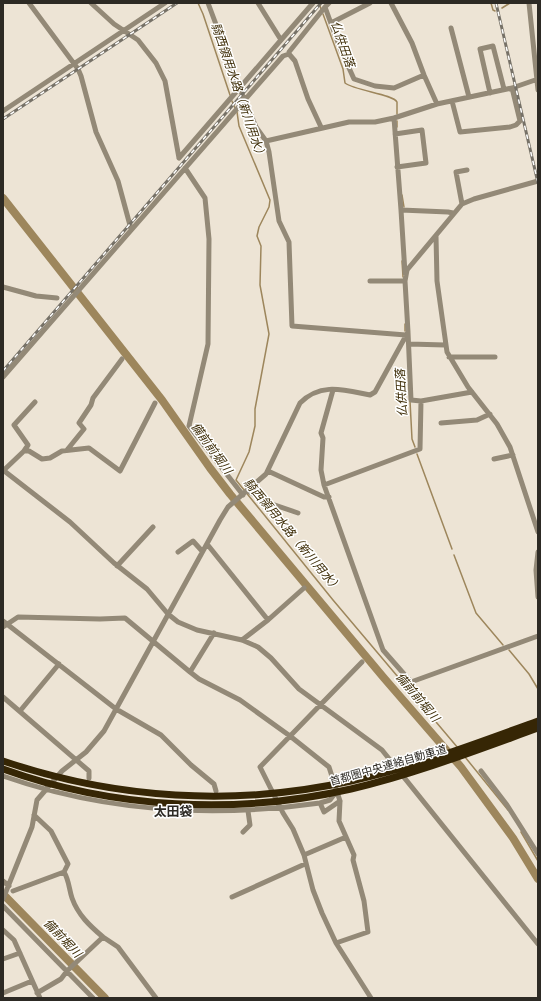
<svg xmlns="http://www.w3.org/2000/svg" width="541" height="1001" viewBox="0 0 541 1001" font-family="'IBM Plex Serif','Noto Sans JP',serif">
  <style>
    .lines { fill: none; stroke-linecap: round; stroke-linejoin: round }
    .stream { stroke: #9d865c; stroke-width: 1.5 }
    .river { stroke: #9d865c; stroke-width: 8 }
    .minor { stroke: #938977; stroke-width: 5 }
    .rail-casing { stroke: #767167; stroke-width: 3 }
    .rail { stroke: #fff; stroke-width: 1.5; stroke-dasharray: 4.5; stroke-linecap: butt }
    .highway-bridge { stroke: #362605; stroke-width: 7 }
    .labels { text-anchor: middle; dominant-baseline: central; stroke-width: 3; stroke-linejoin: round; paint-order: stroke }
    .street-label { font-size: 11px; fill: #2d2a24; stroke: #fff }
    .water-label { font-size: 12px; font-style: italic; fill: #3d2c06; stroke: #fff }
    .quarter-label { font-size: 13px; font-weight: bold; fill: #2d2a24; stroke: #fff }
  </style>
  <rect width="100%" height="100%" fill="#ede4d5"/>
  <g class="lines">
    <path class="stream" d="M198,3L203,14L230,95
      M319,3L321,9
      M491,3L493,10L495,11
      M502,8L510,3
      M323,14L343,69L345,83C356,91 393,94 397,102V114
      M231,99L235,108
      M237,112L239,126L270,200L269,207L259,227L257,236L261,246L260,285L269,334L255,409V426L249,452L236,480L333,600L458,748
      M397,127V121
      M402,195L404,207
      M402,261L403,277
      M405,324V331
      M410,401L412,439L415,447
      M417,454L452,549
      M454,555L476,613L503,645
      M509,650L529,674L538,689
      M465,757L508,810
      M521,832L538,861"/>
    <path class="river" d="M3,198L162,400L210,468L230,494L384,678L461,767L513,838L538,879
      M3,894L105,998"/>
    <path class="minor" d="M29,3L78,69L81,76L96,132L118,181L131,229
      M91,3L114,24L138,40L156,63L165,81L179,158
      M208,3L242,94L256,127L266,141L269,152L279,221L289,242L292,326L406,335
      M329,3L325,7L340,48L354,79L375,86L394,88L424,75
      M391,3L412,43L424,75L437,104
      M529,3L538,90
      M331,23L370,3
      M451,28L469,97
      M281,40L313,3
      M289,54V52L325,7
      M490,93L480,49L493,46L504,89
      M452,101L460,132L510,127L516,125L520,121L512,88
      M3,111L165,3
      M394,118L401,210L448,212L453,213
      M395,134L422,130L426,163L397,167
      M266,141L349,122H375L394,118L437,104L512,88L538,79
      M179,158L281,40L258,3
      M185,168L205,198L209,239L208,344L189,426L243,495
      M462,204L456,172L467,170
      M401,210L405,273
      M436,236L437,281L447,352L468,387L497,424L510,447L538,532
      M370,281H405
      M3,287L36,296L57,298
      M408,332L411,400L421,401L472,392
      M409,344L445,345
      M449,357H495
      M3,377L283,56L289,54L295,61L308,99L321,127
      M333,390L321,433L323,438L321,470L324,485L420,449L421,401
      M441,423L477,420L490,414
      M67,450L84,429L79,423L91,405L93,398L122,359
      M24,451L28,445L14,425L35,402
      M494,459L513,455
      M3,470L70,522L114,563L147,589L168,614L178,622L197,630L242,640L258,647L271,658L299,689L382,750L538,944
      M4,470L24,451H29L42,459L50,458L62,451L89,448L120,471L155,403
      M268,471L324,497H329
      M324,485L383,650L411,682L538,636
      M248,491L269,503L298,513
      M207,544L268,620
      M178,552L193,541L202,551
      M538,552L536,570L538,597
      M117,566L153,527
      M3,621L116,709L161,735L191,765L214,784L216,791
      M3,627L18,617L100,619L125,618L190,672L214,633
      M242,640L268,620L304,588
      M362,662L260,767L283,813L293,829L304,855L313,890L322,913L336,943L371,998
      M190,672L199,679L240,700L290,736L329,767L340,801L339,821L354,855L353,860L364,901L368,932L336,943
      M3,697L89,771V778
      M20,711L59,664
      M481,771L507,805L538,854
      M3,776C105,812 214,818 320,803
      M336,792L330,800L320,803L324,812L340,801
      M243,832L250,825L248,811
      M304,855L346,837
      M3,881L9,886
      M13,891L64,872L68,864L51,831L34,815
      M232,897L305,864
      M3,899L32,827L37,800L62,771L86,752L104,731L220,520L228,507L266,474L300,403C321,382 344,390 370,395L375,392L408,332L405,281L407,270L462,204L474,199L538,181
      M3,906L93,998
      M3,930L14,940L40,998
      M103,937L118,947L156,998
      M3,959L20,953
      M3,993L32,981
      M37,993L61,979L67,971L103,937C90,926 78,915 72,898C69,889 69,880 64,872"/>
    <g class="rail-casing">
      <path id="rail" d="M496,3L538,183
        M3,119L177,3
        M3,371L321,3"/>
    </g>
    <use href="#rail" class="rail"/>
    <path class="highway-bridge" d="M3,761C115,799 235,807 351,781C415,767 477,743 538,721
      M3,769C114,809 237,815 351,789C415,774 477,750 538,728"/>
  </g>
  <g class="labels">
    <g class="street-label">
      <text transform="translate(388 765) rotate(-16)">首都圏中央連絡自動車道</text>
    </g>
    <g class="water-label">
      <text transform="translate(343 44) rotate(71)">仏供田落</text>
      <text transform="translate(239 91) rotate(71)">騎西領用水路（新川用水）</text>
      <text transform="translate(401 393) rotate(-93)">仏供田落</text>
      <text transform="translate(212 448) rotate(54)">備前前堀川</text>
      <text transform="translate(293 535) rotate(50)">騎西領用水路（新川用水）</text>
      <text transform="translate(418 697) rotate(50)">備前前堀川</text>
      <text transform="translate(63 938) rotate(46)">備前堀川</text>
    </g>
    <g class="quarter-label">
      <text x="173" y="811">太田袋</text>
    </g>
  </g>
  <rect width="541" height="1001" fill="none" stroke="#2d2a24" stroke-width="8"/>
</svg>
